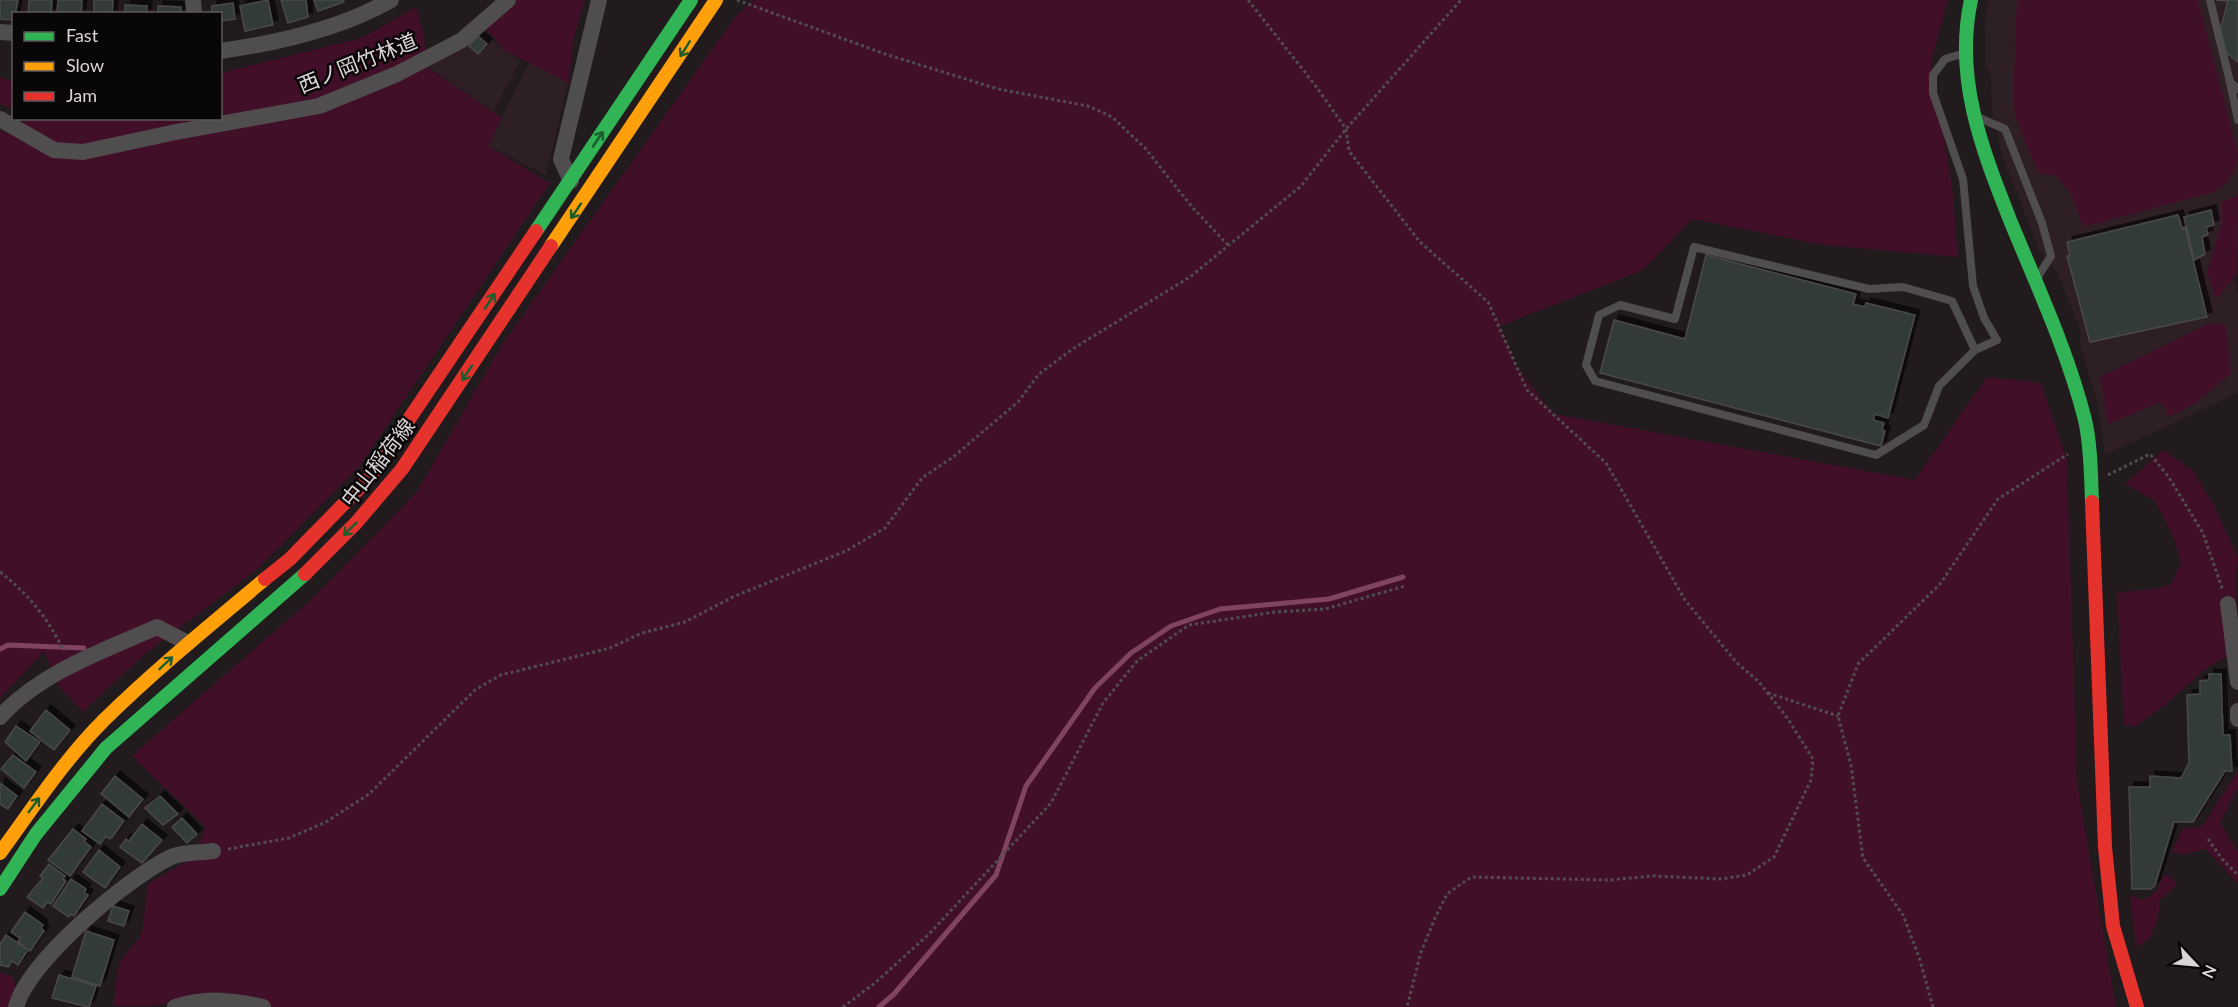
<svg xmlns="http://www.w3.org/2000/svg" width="2238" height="1007" viewBox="0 0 2238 1007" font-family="Lato,'Noto Sans JP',sans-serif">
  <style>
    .built { fill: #2e1f25 }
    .green { fill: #420f28 }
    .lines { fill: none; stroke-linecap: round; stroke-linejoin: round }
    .stream { stroke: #81445e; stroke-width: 5 }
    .building { fill: #333a37; stroke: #4a4949; stroke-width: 1.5; filter: url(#shadow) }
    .path { stroke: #514c4e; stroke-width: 3; stroke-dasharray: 3 3; stroke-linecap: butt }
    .lane { stroke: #504d4e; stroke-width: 8 }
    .street { stroke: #504d4e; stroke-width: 16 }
    .fast { stroke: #30b455; stroke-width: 14 }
    .slow { stroke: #ff9f0a; stroke-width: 14 }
    .jam { stroke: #e5322d; stroke-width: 14 }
    .oneway { stroke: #1c5d2e }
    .labels { text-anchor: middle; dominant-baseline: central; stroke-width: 5; stroke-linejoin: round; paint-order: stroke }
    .street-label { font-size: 21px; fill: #dbd4d7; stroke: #090607 }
  </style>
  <defs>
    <filter id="shadow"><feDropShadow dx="5" dy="-5" stdDeviation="0" flood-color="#0009"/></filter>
  </defs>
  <rect width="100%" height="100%" fill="#211b1e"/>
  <path class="built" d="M1989,0H2238V252H2227L2238,294V393L2105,455L2098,405L2080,345L2081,332L2058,274L2040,252L2001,152L1992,108L1991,74L1986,67L1985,25Z
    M479,32L520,61L493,111L425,65Z
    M529,63L568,83L546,175L488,145Z"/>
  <path class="green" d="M511,0H584L573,42L569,83L505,51L483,25Z
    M753,0H1948L1931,61L1952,187L1958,257L1824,245L1692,219L1643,270L1500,326L1517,367L1554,414L1915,480L1987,377L2041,383L2067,460L2077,784L2116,1007H256L194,998L149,1006H113L119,963L142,934L148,884L194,857L206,827L132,756L312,599L417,492L501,346L735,17Z
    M2017,0H2198L2238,153C2238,170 2229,183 2214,192L2083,227L2072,196L2057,176L2038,173L2015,116L2013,98Z
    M416,7L424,36L427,67L502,118L488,146L550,183L359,467L256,570L141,657L83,712L59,686L44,651L0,698V131L12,134L21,132L25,119L220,118L221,73L362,38Z
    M0,77L13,82V109L0,104Z
    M2238,195L2237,274L2216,300L2207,271L2222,223V202Z
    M2210,323L2226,326L2231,373L2197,402L2169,417L2161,402L2108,424L2100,377Z
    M2163,450L2193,471L2212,502L2238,557L2236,579L2238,651L2208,667L2166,704L2136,726L2124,725L2117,594C2136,588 2151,593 2171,584L2181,563L2174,538L2155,501L2125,484Z
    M2238,771V788L2220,823L2238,852V884L2206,849L2186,854L2171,853L2183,828L2202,827Z
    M2163,874L2172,878L2177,885L2160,900C2158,918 2156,941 2136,946L2130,896L2144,900L2157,891Z
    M3,973L14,977L15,989L8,1007H0V974Z"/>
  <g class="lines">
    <path class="stream" d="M0,649L8,645L84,648
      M879,1007L894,994L996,875L1026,786L1095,688L1131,653L1171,626L1220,609L1329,599L1403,577"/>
  </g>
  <path class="building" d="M0,0H18L14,20L0,19Z
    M29,0H52L51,14H28Z
    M58,0H82L81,14H57Z
    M94,0H113L112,14H94Z
    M268,0L273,25L245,31L240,6Z
    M281,0H306L308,17L288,23Z
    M314,0H343L344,2L318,11Z
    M2216,0H2238V62L2226,52L2220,32L2228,1Z
    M233,3L235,19L220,21V14H212V6Z
    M125,5L147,6L146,14H125Z
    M158,6L181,7V14H158Z
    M478,36L487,44L478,54L469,46Z
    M2211,210L2214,225L2206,227L2208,235L2202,237L2205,254L2194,260L2184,217Z
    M2178,215L2182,228L2185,227L2207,317L2090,342L2067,256H2070L2067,242Z
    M1706,255L1856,294L1853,304L1865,307L1866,303L1915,315L1888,418L1875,414L1873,420L1884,423L1882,430L1885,431L1881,446L1600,373L1614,320L1685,339Z
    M2209,674H2221L2223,735H2230L2232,771H2225L2193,822H2174L2155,885L2151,889H2132L2129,787H2150V776L2181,778L2189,763L2187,695L2200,694V681L2209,680Z
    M46,710L70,730L54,750L30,731Z
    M16,726L40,742L26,761L5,742Z
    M13,755L36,772L24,788L1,769Z
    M115,776L143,799L129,817L101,794Z
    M0,783L17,796L8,809L0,804Z
    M160,796L178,814L163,825L145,808Z
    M102,804L124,821L113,836L110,839L106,836L100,844L82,831Z
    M182,818L197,834L187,843L172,827Z
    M142,824L162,840L142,863L120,847L126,839L129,841Z
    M73,829L86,839L84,841L91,847L70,876L48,860Z
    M99,850L120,867L105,888L83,872Z
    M49,864L65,876L63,879L66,881L51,904L47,902L43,908L27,897L43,878L40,876Z
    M71,879L86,889L84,893L88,895L74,916L71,914L69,917L53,906Z
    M113,906L129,911L124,926L108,921Z
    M25,912L43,925L41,928L44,931L30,951L18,942L20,938L11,932Z
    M86,931L114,940L100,986L72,977Z
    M6,935L28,950L18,965L12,961L8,967L0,965V944Z
    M59,975L96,986L89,1007L52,998Z"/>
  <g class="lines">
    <path class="path" d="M737,0L885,54L998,89L1088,106L1112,117L1145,148L1192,207L1228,245
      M1248,0L1315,85L1346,129L1349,151L1420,242L1488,302L1527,390L1606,463L1685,600L1736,662L1759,682L1788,719L1813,759L1811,780L1774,857L1747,875L1721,879L1653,876L1610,880L1471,877L1447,894L1435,918L1421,952L1407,1007
      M2108,475L2150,454L2168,476L2203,533L2223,591
      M0,572C31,597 46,616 64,651
      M1768,693L1838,716
      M2208,839L2222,859L2238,875
      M228,849L289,838L326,822L369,794L475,690L501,675L610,648L642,633L685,622L735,596L846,551L885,528L922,478L953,457L1018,402L1039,374L1074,348L1190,277L1301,186L1346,129L1461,0
      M843,1007L875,983L929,934L1051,803L1103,703L1137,661L1189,625L1275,612L1325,609L1405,586
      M1933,1007L1919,957L1903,915L1863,858L1851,765L1838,716L1858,664L1940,584L1998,499L2068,454"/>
    <path class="lane" d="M2210,0L2230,82L2238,89
      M1965,53L1945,59L1933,75V93L1963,179L1973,286L1984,318L1997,340L1975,350L1939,386L1924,425L1876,455L1595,381L1586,365L1599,315L1620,305L1675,319L1694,247L1869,289L1903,287L1952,301L1975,350
      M2230,82L2238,120
      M1977,117L2005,129L2042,223L2051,256L2037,278"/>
    <path class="street" d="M193,0L194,14
      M0,32L14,33
      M220,51C278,43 340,29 391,0
      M0,119L54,150L83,152L176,132L319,106L397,74L462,40L508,0
      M571,181L561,159L599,0
      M2228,604L2238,682
      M2238,711V719
      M0,717C41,672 103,651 157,627L188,643
      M16,1007C28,961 129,877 171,857C183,852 200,853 213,851
      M175,1007C206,997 232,1000 263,1007"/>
    <path class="fast" d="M1971,0C1954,78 1982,149 2010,220C2037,286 2068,352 2085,420C2091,446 2091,476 2092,502
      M536,231L691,0
      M0,889L36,834L106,748L305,574"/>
    <path class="slow" d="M551,246L716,0
      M0,853C33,808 64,760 104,720C155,670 210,625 265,579"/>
    <path class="jam" d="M2092,502L2105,847L2113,926L2137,1007
      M305,574L356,523L402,469L551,246
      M265,579L290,559L370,477L536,231"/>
  </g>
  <defs><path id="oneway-shaft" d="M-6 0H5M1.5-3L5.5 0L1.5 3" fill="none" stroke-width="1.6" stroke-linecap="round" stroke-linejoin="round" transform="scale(1.5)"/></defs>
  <g class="oneway">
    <use href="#oneway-shaft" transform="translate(685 49) rotate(122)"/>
    <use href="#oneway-shaft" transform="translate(598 139) rotate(-56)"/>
    <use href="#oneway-shaft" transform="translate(576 211) rotate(124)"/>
    <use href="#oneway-shaft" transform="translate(490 301) rotate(-56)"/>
    <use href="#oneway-shaft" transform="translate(467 373) rotate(124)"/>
    <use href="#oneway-shaft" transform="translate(350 529) rotate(135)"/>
    <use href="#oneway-shaft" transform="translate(166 663) rotate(-43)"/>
    <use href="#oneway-shaft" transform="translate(34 805) rotate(-53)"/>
  </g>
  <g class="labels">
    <g class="street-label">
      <text transform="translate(357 62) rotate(-22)">西ノ岡竹林道</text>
      <text transform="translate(377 462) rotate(-52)">中山稲荷線</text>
    </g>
  </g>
  <rect x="12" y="12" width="210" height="108" fill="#090607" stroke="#5d585a" stroke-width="1.5"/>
  <rect x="24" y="32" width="30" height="9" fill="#30b455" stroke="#5d585a" stroke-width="1.5"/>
  <text x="66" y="42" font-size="18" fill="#dbd4d7">Fast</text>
  <rect x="24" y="62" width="30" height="9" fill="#ff9f0a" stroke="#5d585a" stroke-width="1.5"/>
  <text x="66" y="72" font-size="18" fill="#dbd4d7">Slow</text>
  <rect x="24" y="92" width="30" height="9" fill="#e5322d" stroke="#5d585a" stroke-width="1.5"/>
  <text x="66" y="102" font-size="18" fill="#dbd4d7">Jam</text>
  <g transform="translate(2196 965) rotate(116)" stroke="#090607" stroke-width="4.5" paint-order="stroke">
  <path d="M0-4.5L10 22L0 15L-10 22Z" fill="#dbd4d7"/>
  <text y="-9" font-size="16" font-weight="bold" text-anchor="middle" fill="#dbd4d7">N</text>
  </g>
</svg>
